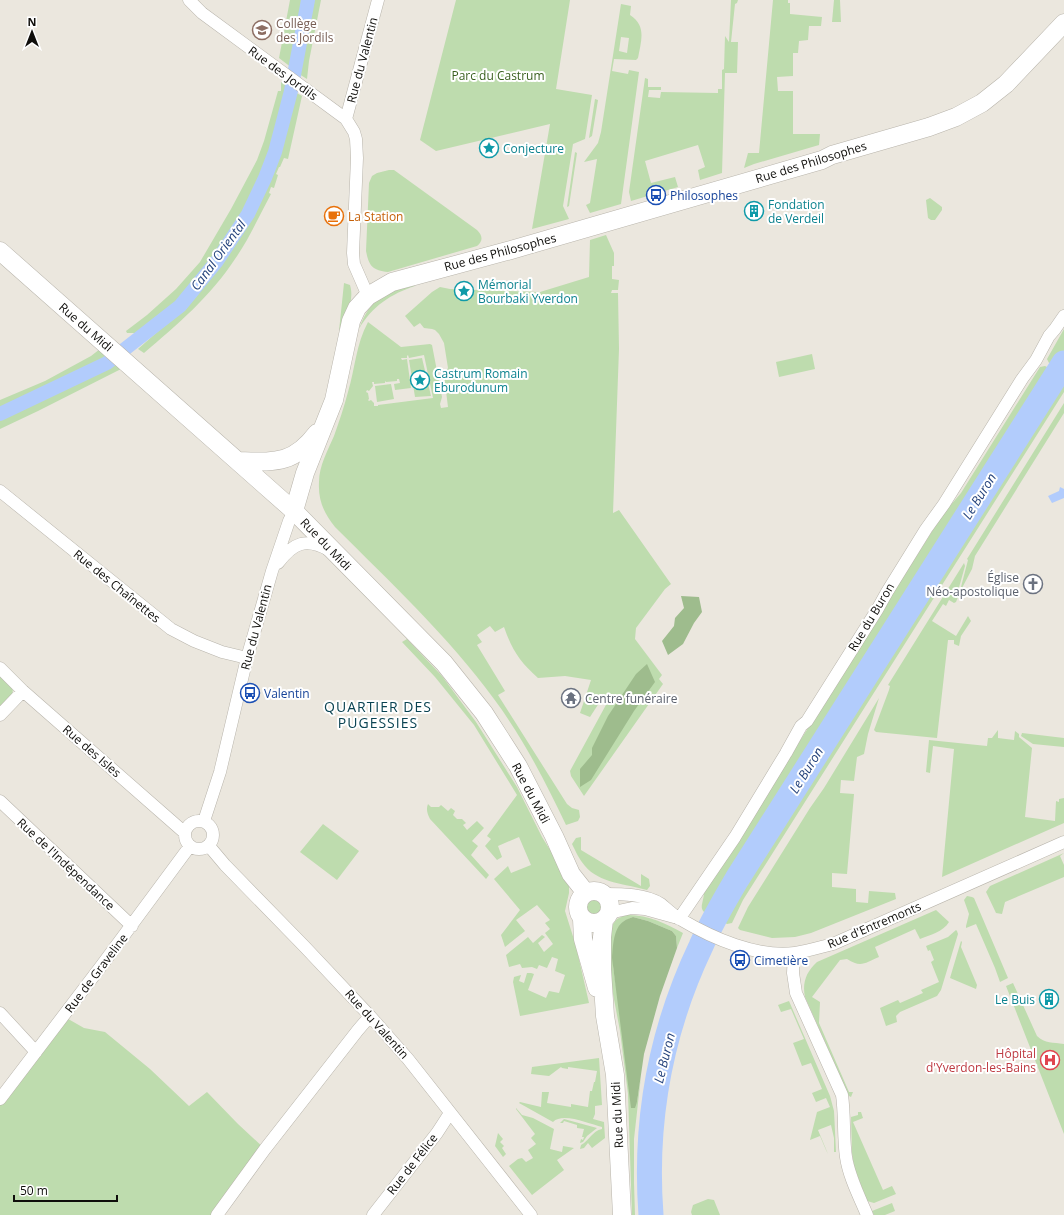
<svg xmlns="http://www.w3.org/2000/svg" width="1064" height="1215" viewBox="0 0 1064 1215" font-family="'Open Sans',sans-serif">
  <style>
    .green { fill: #bedcae; fill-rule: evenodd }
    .forest { fill: #9ebc8d }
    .water { fill: #b2ccfc }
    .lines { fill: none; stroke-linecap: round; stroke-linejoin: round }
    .canal { stroke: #b2ccfc; stroke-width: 14 }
    .river { stroke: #b2ccfc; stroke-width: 25 }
    .minor-casing { stroke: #b8b4ab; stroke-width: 13 }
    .secondary-casing { stroke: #b8b4ab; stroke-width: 19 }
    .minor { stroke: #fff; stroke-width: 12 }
    .secondary { stroke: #fff; stroke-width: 18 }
    .labels { text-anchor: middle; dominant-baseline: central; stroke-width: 4; stroke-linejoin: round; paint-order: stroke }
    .education-label { font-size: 12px; fill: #785e54; stroke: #fff; text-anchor: start }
    .street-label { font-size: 12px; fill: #0f0e0b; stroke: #fff }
    .park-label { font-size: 12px; fill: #395f1e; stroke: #fff }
    .culture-label { font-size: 12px; fill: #0d838f; stroke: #fff; text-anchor: start }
    .transit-label { font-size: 12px; fill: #164399; stroke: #fff; text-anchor: start }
    .food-label { font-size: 12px; fill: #c56008; stroke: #fff; text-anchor: start }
    .worship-label { font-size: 12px; fill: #5b616d; stroke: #fff; text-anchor: end }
    .health-label { font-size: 12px; fill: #be3a42; stroke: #fff; text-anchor: end }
    .water-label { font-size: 13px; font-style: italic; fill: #26447d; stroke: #fff }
    .quarter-label { font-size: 14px; letter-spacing: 1px; fill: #0a4352; stroke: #fff }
  </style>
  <rect width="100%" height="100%" fill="#ebe7de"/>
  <path class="green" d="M290,0H305L292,68L279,58Z
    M313,0H321L309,61L307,79L299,74Z
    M456,0H570L556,89L592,95L585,139L573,144L563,206L569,219L532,229L550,124L436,151L420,140Z
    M731,0H738L737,3L735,4L731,42H738L737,73H725L722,173L700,180L698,170L705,167L698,145L645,161L651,183L675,177L678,187L631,201L629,192L645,78L648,79V87H661V90H649L648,97L660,98L661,92L718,93V89H722V70L724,69L725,36L729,42Z
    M773,0H788V3H790V14L822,17L821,26H809L808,40L799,41L798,53H793V76L777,77L778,91H793V134H820L819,145L754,164L744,168L748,153H759Z
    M834,0H840L841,22H832Z
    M621,4L631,6L630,15C647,26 641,41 638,58L636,60L614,59L612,71L628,74L629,70L639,72L621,204L590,213L586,205L590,203L597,159L584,162L598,143L601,132ZM621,37L629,38L627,53L619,51Z
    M281,82L288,86L283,114L266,165L250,201L228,237L224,240L223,245C210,263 196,281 181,298C168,312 152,324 137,336L134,333H127L126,331L147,315L176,289L200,262L231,209L257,160L264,141L278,91H281Z
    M295,92L302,96L288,159L284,158L280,167H279L276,174L278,175L274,188L271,187L269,193L271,194C259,216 249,239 235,259C211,296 177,325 144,353L138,349L181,311L207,282L231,249L235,246V242C244,227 254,212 262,197C278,165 287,129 296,95Z
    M595,99L598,100L592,136L589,138Z
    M575,152L577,153L569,206L567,207Z
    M389,170H394L477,230C483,236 483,241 477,246L388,272C372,270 369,266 366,251L369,183L372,176L377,173Z
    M930,198L942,207V210L935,220H931L928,218L926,200Z
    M606,235L614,253V266H612V279L619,280L618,290H612L611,293H618L619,349L613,513L619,510L671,584L665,589L636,628L635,639L662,675L659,679L663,684L584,796L571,776L570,771L607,703L601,700L590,717L580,713L591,680L565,676L538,678C520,662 512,650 504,627L495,632L490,626L477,635L482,642L477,645L505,691L498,695L567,804L572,808L579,810L580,817L578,821L566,825C545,781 523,738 494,699C448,636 390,582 335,527C324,513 318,501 319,482C319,466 328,450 334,436C339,422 344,407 348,392C355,369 356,344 368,322L401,347L430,344L432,345L442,397L440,404L441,408L448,407L444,375L448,368L444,343L439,334L435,330L432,329L424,328L420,323L414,327L405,316L432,292L440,287L450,289L540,292L589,277L590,240ZM408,355L409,358L424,355L433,398L378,405V406H374V403L371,400L369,401L368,400L369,399L368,393L366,392L367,390L369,391L373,386L372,382H374V384L385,383V381L386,382L397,381V379H399L400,383L394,384L395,390L411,388L407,359L402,360L401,358H407V356Z
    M414,282L415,286C391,294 372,306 359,329C371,296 385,294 414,282Z
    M344,283L350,285C355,302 345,315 339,331Z
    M1064,329V353L1055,367L1049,363L1047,359Z
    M100,349L125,367L38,411L0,429V400L45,381L91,356Z
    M812,354L815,369L779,377L776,362Z
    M422,358L431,396L415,397L409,360Z
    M1045,366L1053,370L723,893L710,916C697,909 703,906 704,893L943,514L961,493L1040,367Z
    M1061,376L1064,378V392L743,900L732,923L727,924L720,920L726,909Z
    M391,384L394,399L377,402L375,386Z
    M1064,403V413L975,556L972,569L962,588L961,587L968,560L967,559Z
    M964,563L965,566L958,591L960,592L956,602L954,603L949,600L946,606L943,604L932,621L956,636L968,616L971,621L961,636L959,646L954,644V640H948L937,738L876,732L874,730L889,690L890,686L888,685Z
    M407,639L442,676L476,722L517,787L542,837L560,866L569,884V893L565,911L576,946L589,1003L520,1016L513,982L514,977L521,975L519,981L524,983L527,973H531L534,974L528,990L546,998L549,991L559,993L565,975L555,971L558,959L552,957L547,968L539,965L537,969L532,967L522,968L520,964L509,967L506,955L528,937L533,943L542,935L545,937L538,943L544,952L553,944L545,933L550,929L545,923L550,920L537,905L516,920L525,931L505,947L501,935L520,910L494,879L508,866L511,873L531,865L519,837L498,846L502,857L497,860L485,846L491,839L487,836L517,795L474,725L435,677L402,642Z
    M0,673C16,691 18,690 0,708Z
    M879,698L868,734L864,754L857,757L854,781L841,780L840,793L854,794L847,874L832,873V887L856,889V902L868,903L869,891L895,893L896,899L811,933L795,937L772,938L740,930L738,928L748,907L810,808L824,788Z
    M998,730V738L1014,740L1015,731L1019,734V737L1032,748L1025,817L1055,821L1056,801L1059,802V799L1064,798V823L942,877L954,749L933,746L930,773L926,772L929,740L987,746L988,738H992Z
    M1022,733L1064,738V747L1033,744L1021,736Z
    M428,804L431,807H439L441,805L448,811L451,808L455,811L453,815L457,819H462L466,823L463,825L467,830L477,821L484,828L472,841L478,846L471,855L489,875L486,879L430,819C427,813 426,809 428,804Z
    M323,824L359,851L337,880L300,852Z
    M581,837V850L641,886V874L649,879L650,886L647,890C626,884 599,883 585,866C579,859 576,852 572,844L576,838Z
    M1064,853L1060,856L1064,865V877L1005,902L1002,914L996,913L987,894L986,892L990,886Z
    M967,896L972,897L974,898L1008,978L1000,982L995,968L976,924L966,928V926L969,914L964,900Z
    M587 907a7 7 0 1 1 14 0a7 7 0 1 1-14 0Z
    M936,910L949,922C943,932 930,935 920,939L915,929L875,947L879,957C865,963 861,968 847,959L840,960L812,997L820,1002L819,1023L849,1092H853L851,1097L849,1096L805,997C802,983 806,972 817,962Z
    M625,915C647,914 665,923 683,933L677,948L676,936L672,931L648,921L633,917L624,921L619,927L614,940L613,967L620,1010L632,1108L637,1102L641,1076L634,1139V1183L635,1215H632L628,1094L620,1031L610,978L606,933L617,919Z
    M956,930L957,931L958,934L941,990L937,996L900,1012L896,1016L897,1022L886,1026L880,1008L898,1000L900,1003L923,993L921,990L939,982L931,962L934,960L930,950L928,951L926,946L948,937Z
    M961,941L962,942L961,947L977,985L976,989L950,978Z
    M1013,983L1037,1036C1045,1044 1053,1042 1064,1044V1134L1006,986Z
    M789,1001L830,1096L834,1111L836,1152H834V1138L831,1125L818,1130L828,1154L826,1150L820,1136L810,1140L817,1112L830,1107L826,1098L816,1102L812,1093L822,1089L811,1063L802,1066L793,1043L804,1039L791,1009L781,1012L778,1005Z
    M63,1016L84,1028L105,1032L150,1069L189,1106L207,1092L238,1124L265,1149L217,1215H0V1099Z
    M599,1058L602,1105L595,1106V1114L593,1119L604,1122L605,1138L592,1148L588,1143L584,1148L580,1149L581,1145C589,1141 592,1131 602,1129V1127C589,1124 563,1112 553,1122L519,1103L520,1102L541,1107L542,1092H549L547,1103L571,1107V1104L588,1107L590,1091H592L594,1082H595L597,1071L568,1067V1069L562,1068L561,1067L549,1076L531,1074L532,1067Z
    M516,1108L522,1115L533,1118L554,1129L550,1149L562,1152L563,1146L574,1148L557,1160L564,1170L532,1195L509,1166L518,1159L522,1158L526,1162L533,1158L528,1150L536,1144L531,1138L535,1134L516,1109Z
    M858,1112H861L863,1118L853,1122L883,1190L892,1186L896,1194L874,1203L867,1201L854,1167L852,1153L851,1117L858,1115Z
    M564,1119L597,1128L587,1136L583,1142L580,1143L581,1139L583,1140L584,1137H582L584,1129L577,1128V1125L564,1121L563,1123H560Z
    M498,1133L503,1139L500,1142L504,1146L502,1148L506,1154L503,1157L495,1146Z
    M708,1199L714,1200L720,1215H692L691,1212L693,1205Z
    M892,1203L895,1211L885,1215H874L872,1211Z"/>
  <path class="forest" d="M681,596L699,597L702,612L694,623L683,644L668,655L662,641L674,626L675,618L684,608Z
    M647,664L655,682L634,711L591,780L580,787V769L592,755V748L608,716L636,674Z
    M633,917L648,921L672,931L676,936L677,948L660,996L644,1054L637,1102L635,1108H631L612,958C613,947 613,928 624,921C626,919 631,918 633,917Z"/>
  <path class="water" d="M1060,487L1064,489V498L1052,503L1048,496L1059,491Z"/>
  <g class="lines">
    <path class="canal" d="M0,414L107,363L180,306L217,261L248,214L265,178L275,152L291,91L308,0"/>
    <path class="river" d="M651,1215C644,1122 661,1030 701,946C711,923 724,901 737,879L1064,363"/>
    <g class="minor-casing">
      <path id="minor" d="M189,0L202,13L346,119L354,132L356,139L357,158L353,253L354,264L368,296
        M346,119L378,0
        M0,491L171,629L194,641L222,652L247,658
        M278,563C293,543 306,537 329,550
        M0,668L23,691L185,833
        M0,715L23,691
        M0,801L132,926
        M185 835a14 14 0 1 1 28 0a14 14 0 1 1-28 0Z
        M204,821L220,772L247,658L272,571L289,521L294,511
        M209,846L225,865L304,946L370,1016L408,1059L531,1215
        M604,894C622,894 645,894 661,904C667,909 673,915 680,919C712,938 757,958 795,953C808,951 821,947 833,944L1064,842
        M609,913L632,908L645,909L674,917
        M679,919L735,837L786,753L801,726L807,721L877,610L887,592L926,529L944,504L1022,379L1036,360L1049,336L1055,329L1064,316
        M794,954L793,973L796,993L842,1095C845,1116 843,1137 846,1157C849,1177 859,1196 867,1215
        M0,1013L36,1052
        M0,1099L102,965L190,846
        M217,1215L265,1149L358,1030L370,1016
        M373,1215L437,1133L450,1113"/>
    </g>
    <g class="secondary-casing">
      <path id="secondary" d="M0,251L294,511L444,663L484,713L518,766L554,836L571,874L586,893
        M238,461C274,462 293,465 317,433
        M294,511L305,473L334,400L351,321L357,308L368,296L392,282L511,250L822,160L832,155L929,127L956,117L982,103L1006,84L1064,23
        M578 907a16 16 0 1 1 32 0a16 16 0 1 1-32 0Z
        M582,919L583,939L597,988
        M604,920L602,937V969L605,1016L615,1075L622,1215"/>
    </g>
    <use href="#minor" class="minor"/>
    <use href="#secondary" class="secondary"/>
  </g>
  <defs>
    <g id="school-ring" transform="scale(1)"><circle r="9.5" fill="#fff" stroke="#8d6e63" stroke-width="1.5"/><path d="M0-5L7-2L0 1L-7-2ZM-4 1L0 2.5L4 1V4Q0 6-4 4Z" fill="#8d6e63"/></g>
    <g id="sight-ring" transform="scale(1)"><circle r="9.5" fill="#fff" stroke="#0f9aa8" stroke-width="1.5"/><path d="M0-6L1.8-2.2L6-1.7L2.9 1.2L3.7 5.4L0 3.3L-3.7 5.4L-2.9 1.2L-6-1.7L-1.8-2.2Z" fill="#0f9aa8"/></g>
    <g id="bus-ring" transform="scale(1)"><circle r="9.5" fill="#fff" stroke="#1a4fb4" stroke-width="1.5"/><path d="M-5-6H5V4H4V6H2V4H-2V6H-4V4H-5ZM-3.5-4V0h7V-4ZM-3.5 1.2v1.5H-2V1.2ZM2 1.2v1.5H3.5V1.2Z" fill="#1a4fb4"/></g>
    <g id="building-ring" transform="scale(1)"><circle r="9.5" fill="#fff" stroke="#0f9aa8" stroke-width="1.5"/><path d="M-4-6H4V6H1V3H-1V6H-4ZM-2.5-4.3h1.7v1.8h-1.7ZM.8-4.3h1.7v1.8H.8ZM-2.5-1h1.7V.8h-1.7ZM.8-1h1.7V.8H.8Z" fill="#0f9aa8"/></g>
    <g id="cafe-ring" transform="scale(1)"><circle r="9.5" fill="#fff" stroke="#e8710a" stroke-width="1.5"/><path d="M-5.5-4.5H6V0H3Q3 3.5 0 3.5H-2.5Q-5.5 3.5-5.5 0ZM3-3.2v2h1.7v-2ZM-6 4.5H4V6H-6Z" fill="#e8710a"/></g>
    <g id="church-ring" transform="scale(1)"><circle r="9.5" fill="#fff" stroke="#6b7280" stroke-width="1.5"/><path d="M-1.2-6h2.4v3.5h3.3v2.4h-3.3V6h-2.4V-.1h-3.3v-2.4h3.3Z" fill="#6b7280"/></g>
    <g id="temple-ring" transform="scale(1)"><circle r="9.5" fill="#fff" stroke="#6b7280" stroke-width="1.5"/><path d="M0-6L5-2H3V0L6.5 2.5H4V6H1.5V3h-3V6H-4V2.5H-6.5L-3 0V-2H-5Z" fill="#6b7280"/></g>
    <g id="hospital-ring" transform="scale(1)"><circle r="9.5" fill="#fff" stroke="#e0444e" stroke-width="1.5"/><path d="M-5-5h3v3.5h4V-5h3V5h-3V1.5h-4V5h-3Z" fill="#e0444e"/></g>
  </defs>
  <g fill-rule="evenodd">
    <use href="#school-ring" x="262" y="30"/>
    <use href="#sight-ring" x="489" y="148"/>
    <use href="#bus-ring" x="656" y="195"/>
    <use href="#building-ring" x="754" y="211"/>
    <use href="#cafe-ring" x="334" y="216"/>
    <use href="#sight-ring" x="464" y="291"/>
    <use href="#sight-ring" x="420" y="380"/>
    <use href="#church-ring" x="1033" y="584"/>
    <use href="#bus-ring" x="250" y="693"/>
    <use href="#temple-ring" x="571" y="698"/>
    <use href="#bus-ring" x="740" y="960"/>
    <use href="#building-ring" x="1049" y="999"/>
    <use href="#hospital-ring" x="1050" y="1060"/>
  </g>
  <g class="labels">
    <g class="education-label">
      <text x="276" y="23">Collège<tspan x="276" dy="14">des Jordils</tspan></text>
    </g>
    <g class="street-label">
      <text transform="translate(362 60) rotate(-75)">Rue du Valentin</text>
      <text transform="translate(283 73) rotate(36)">Rue des Jordils</text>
      <text transform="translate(811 162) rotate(-17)">Rue des Philosophes</text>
      <text transform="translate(500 252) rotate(-15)">Rue des Philosophes</text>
      <text transform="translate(86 327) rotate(41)">Rue du Midi</text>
      <text transform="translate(326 544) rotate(46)">Rue du Midi</text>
      <text transform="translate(117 586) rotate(39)">Rue des Chaînettes</text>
      <text transform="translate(871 617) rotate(-59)">Rue du Buron</text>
      <text transform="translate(256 627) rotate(-75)">Rue du Valentin</text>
      <text transform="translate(92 751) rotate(41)">Rue des Isles</text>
      <text transform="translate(531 793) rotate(62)">Rue du Midi</text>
      <text transform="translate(66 864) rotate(43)">Rue de l'Indépendance</text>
      <text transform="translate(874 925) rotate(-23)">Rue d'Entremonts</text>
      <text transform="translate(96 973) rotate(-53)">Rue de Graveline</text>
      <text transform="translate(377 1024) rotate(48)">Rue du Valentin</text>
      <text transform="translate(617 1115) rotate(-93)">Rue du Midi</text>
      <text transform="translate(412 1164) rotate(-52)">Rue de Félice</text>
    </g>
    <g class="park-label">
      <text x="498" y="75">Parc du Castrum</text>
    </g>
    <g class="culture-label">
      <text x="503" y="148">Conjecture</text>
      <text x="768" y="204">Fondation<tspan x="768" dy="14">de Verdeil</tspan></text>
      <text x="478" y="284">Mémorial<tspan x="478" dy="14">Bourbaki Yverdon</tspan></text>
      <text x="434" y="373">Castrum Romain<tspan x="434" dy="14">Eburodunum</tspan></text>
      <text x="1035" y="999" text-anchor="end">Le Buis</text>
    </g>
    <g class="transit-label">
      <text x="670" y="195">Philosophes</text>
      <text x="264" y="693">Valentin</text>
      <text x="754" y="960">Cimetière</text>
    </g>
    <g class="food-label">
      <text x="348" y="216">La Station</text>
    </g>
    <g class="worship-label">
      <text x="1019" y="577">Église<tspan x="1019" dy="14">Néo-apostolique</tspan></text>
      <text x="585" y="698" text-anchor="start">Centre funéraire</text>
    </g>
    <g class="health-label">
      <text x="1036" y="1053">Hôpital<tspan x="1036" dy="14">d'Yverdon-les-Bains</tspan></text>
    </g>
    <g class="water-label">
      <text transform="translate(218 255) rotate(-54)">Canal Oriental</text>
      <text transform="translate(979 496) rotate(-58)">Le Buron</text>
      <text transform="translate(806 770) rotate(-58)">Le Buron</text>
      <text transform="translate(664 1058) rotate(-76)">Le Buron</text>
    </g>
    <g class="quarter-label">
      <text x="378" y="706">QUARTIER DES<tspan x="378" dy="16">PUGESSIES</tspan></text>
    </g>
  </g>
  <g transform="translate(32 32)" stroke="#ffffff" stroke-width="3" paint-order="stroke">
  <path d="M0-3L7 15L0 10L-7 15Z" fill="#0f0e0b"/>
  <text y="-6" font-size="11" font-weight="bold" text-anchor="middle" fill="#0f0e0b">N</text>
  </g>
  <path d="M14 1195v6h103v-6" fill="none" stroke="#0f0e0b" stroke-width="2"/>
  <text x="20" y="1195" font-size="12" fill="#0f0e0b" stroke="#ffffff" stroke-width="3" paint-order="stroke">50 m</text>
</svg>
